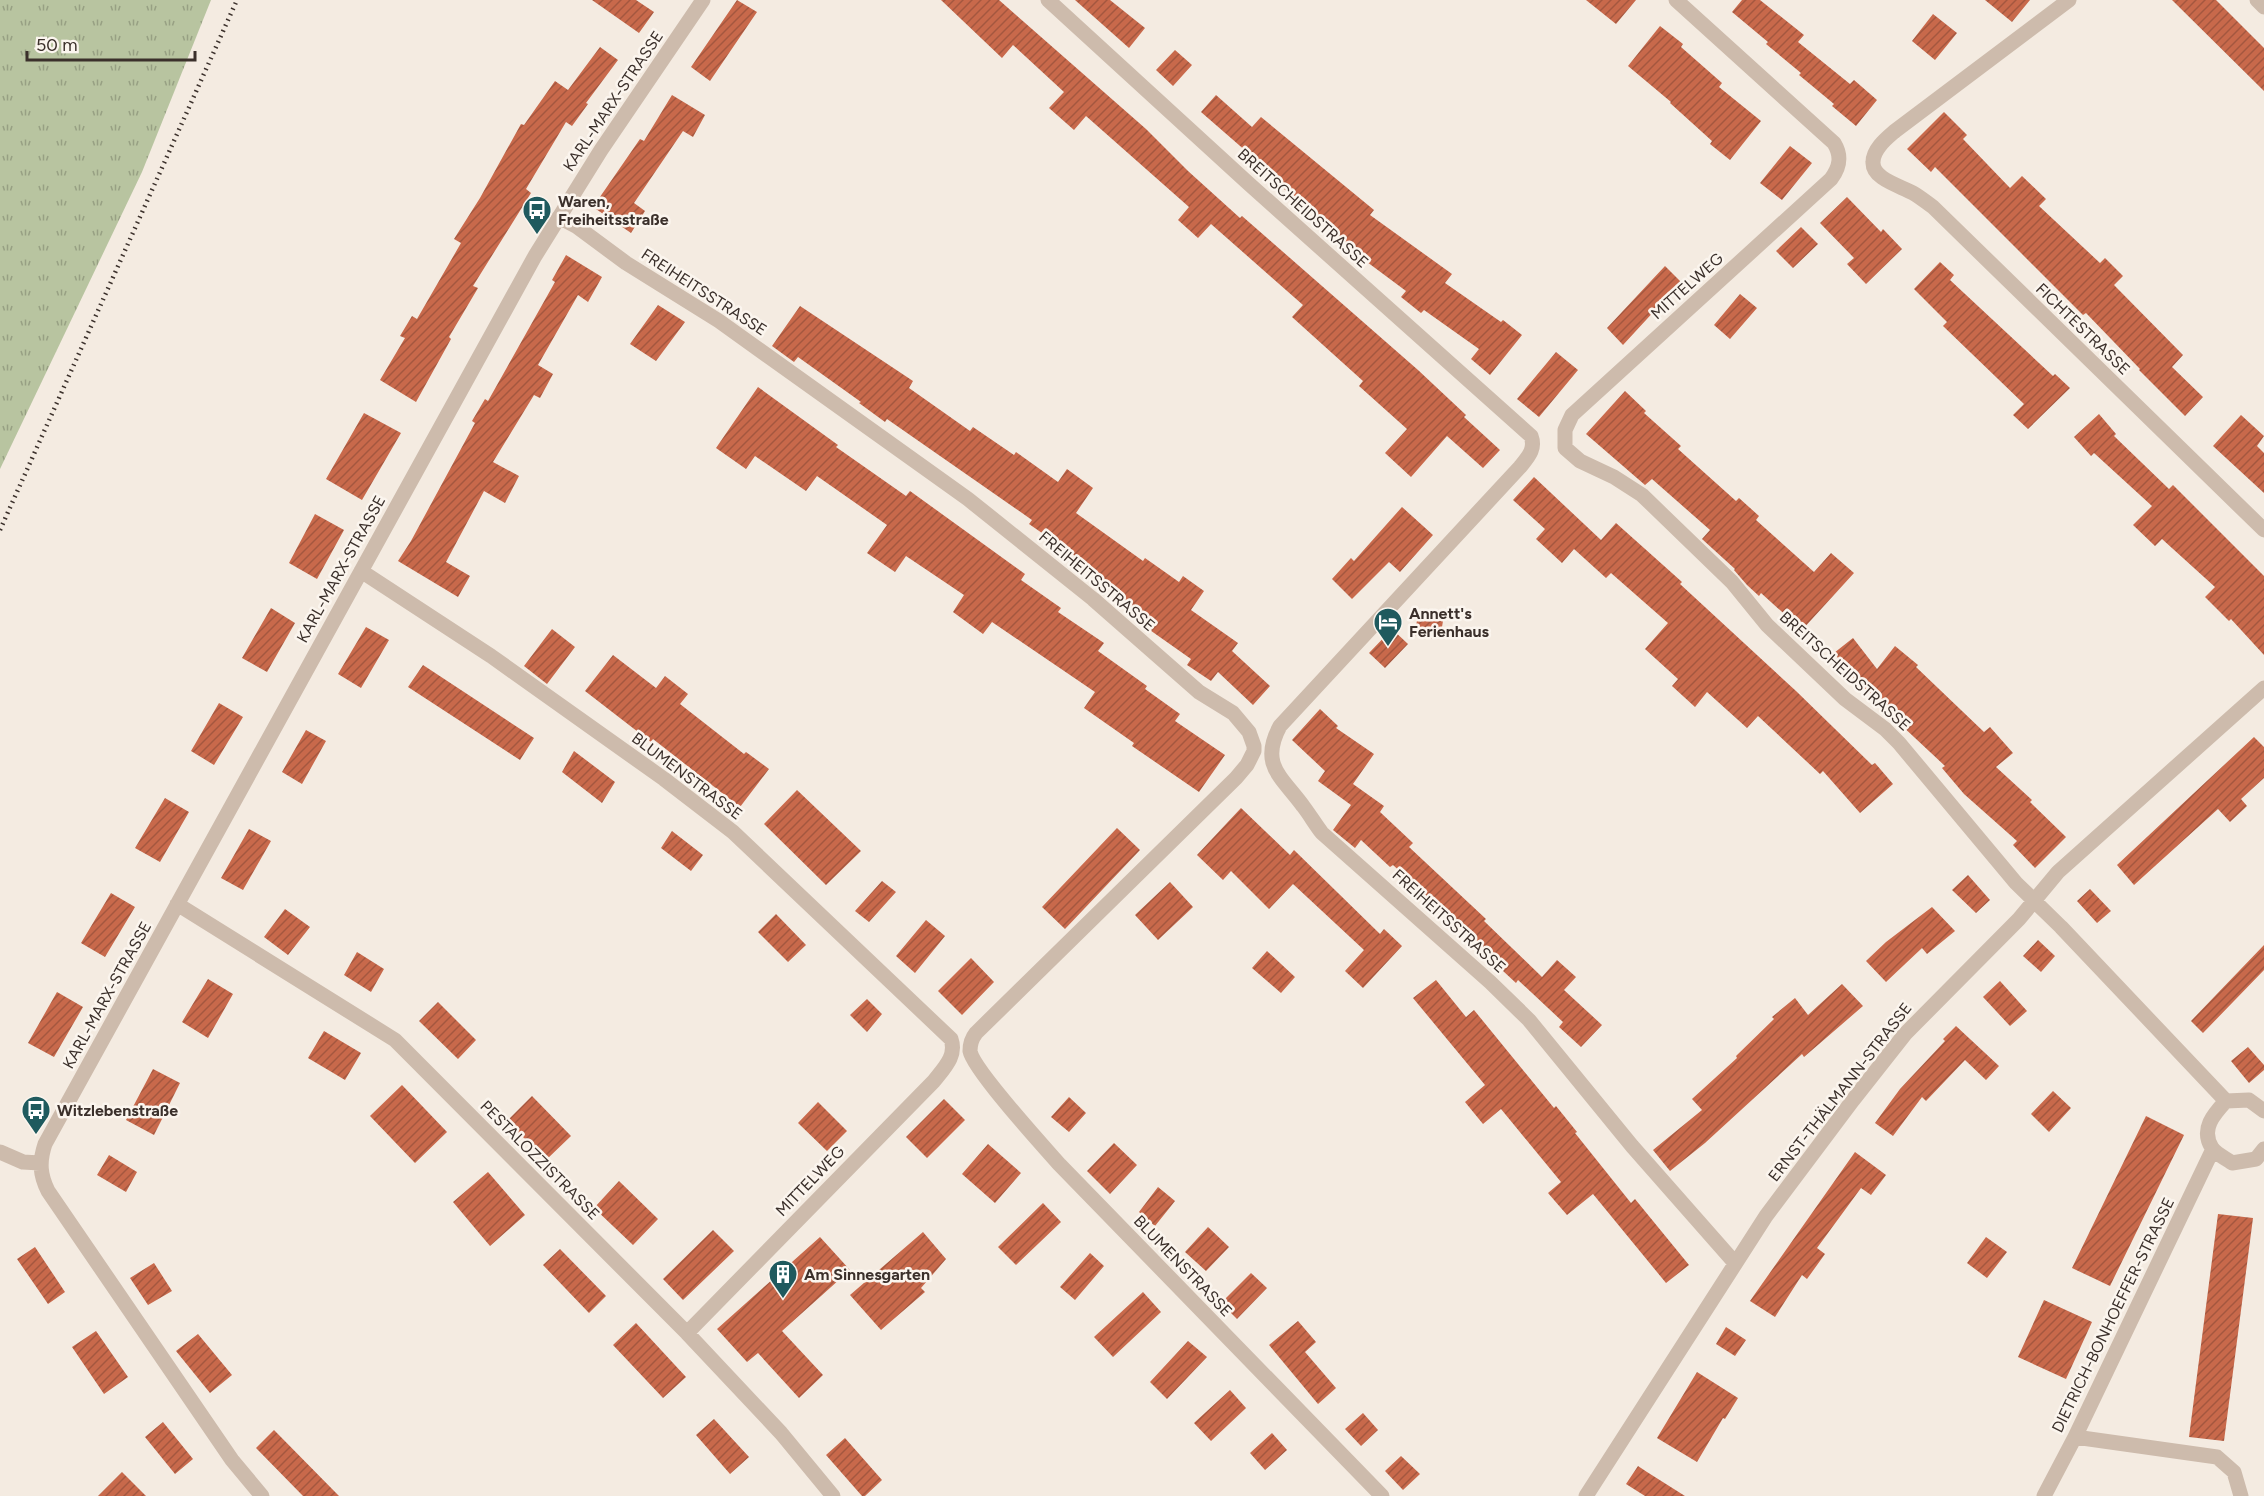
<svg xmlns="http://www.w3.org/2000/svg" width="2264" height="1496" viewBox="0 0 2264 1496" font-family="Figtree,sans-serif">
  <style>
    .grass { fill: url(#grass-tufts) }
    .building { fill: url(#building-hatch) }
    .lines { fill: none; stroke-linecap: round; stroke-linejoin: round }
    .minor { stroke: #cdbbac; stroke-width: 15 }
    .rail { stroke: #3b302b; stroke-width: 4.5; stroke-dasharray: 1.5 4.5; stroke-linecap: butt }
    .labels { text-anchor: middle; dominant-baseline: central; stroke-width: 5; stroke-linejoin: round; paint-order: stroke }
    .street-label { font-size: 16px; fill: #3b302b; stroke: #fbf5ee }
    .poi-label { font-size: 16px; font-weight: bold; fill: #3b302b; stroke: #fbf5ee; text-anchor: start }
  </style>
  <defs>
    <pattern id="grass-tufts" width="24" height="20" patternUnits="userSpaceOnUse" patternTransform="scale(1.5)"><rect width="24" height="20" fill="#b8c4a0"/><path d="M3 7l-1-3M5 7V3M7 7l1-3M15 17l-1-3M17 17v-4M19 17l1-3" fill="none" stroke="#97a083"/></pattern>
    <pattern id="building-hatch" width="6" height="6" patternUnits="userSpaceOnUse" patternTransform="scale(1.5)"><rect width="6" height="6" fill="#c8694b"/><path d="M-1 1l2-2M0 6l6-6M5 7l2-2" fill="none" stroke="#a4573f"/></pattern>
  </defs>
  <rect width="100%" height="100%" fill="#f4ebe1"/>
  <path class="grass" d="M0,0H211L142,172L0,469Z"/>
  <path class="building" d="M592,0H636L654,12L639,33Z
    M737,0L757,12L710,81L691,67Z
    M941,0H999L1146,129L1188,171L1240,218L1242,216L1418,370L1466,415L1464,417L1500,450L1483,468L1447,436L1411,477L1385,453L1407,429L1359,386L1363,381L1292,317L1303,305L1211,224L1198,238L1178,220L1189,207L1086,116L1074,130L1049,108L1064,92L1013,45L1002,58Z
    M1075,0H1110L1145,28L1129,48Z
    M1586,0H1636L1616,24Z
    M1742,0H1760L1804,35L1798,42L1850,84L1854,80L1877,100L1856,126L1832,106L1834,104L1799,75L1801,73L1766,44L1768,42L1732,12Z
    M1985,0H2030L2012,22Z
    M2172,0H2216L2264,48V91Z
    M1933,14L1957,33L1935,60L1912,41Z
    M1660,26L1683,44L1681,47L1722,83L1719,87L1761,121L1730,160L1710,144L1712,141L1670,103L1671,102L1628,66Z
    M600,47L618,60L586,103L588,104L572,126L566,122L526,189L531,193L473,286L478,288L449,337L451,339L416,402L380,380L405,338L400,336L412,316L417,319L461,243L454,239L480,198L521,124L524,125L555,81L568,90Z
    M1175,50L1192,65L1173,86L1156,70Z
    M672,95L705,115L693,137L683,131L634,203L645,211L631,233L593,207L640,139L644,141Z
    M1216,95L1252,127L1261,117L1374,210L1370,215L1452,274L1445,283L1501,322L1503,320L1522,335L1490,375L1471,359L1479,349L1424,310L1421,313L1401,297L1406,291L1363,259L1364,258L1330,230L1332,228L1284,189L1286,186L1201,112Z
    M1944,112L1967,135L1963,139L2010,188L2022,176L2046,199L2039,206L2100,263L2105,258L2123,276L2114,285L2183,355L2172,367L2203,397L2185,416L2139,370L2140,369L2086,313L2083,315L1935,167L1931,172L1907,149Z
    M1790,146L1812,163L1782,200L1760,183Z
    M1847,197L1881,232L1883,229L1902,249L1866,284L1847,264L1854,258L1820,223Z
    M1801,227L1818,244L1793,268L1776,251Z
    M566,255L602,277L588,302L578,295L538,365L553,374L540,398L534,395L493,462L519,476L505,503L484,491L446,562L470,576L458,597L398,561L411,541L475,423L472,421L485,399L488,401L555,282L552,280Z
    M1940,262L1954,275L1950,280L2053,376L2055,374L2070,388L2028,429L2013,415L2024,404L1943,326L1947,322L1914,289Z
    M1665,266L1681,282L1623,345L1607,328Z
    M1740,294L1757,308L1730,339L1714,325Z
    M658,305L685,322L656,361L630,344Z
    M800,306L913,381L909,388L970,431L973,427L1014,455L1016,452L1058,482L1067,469L1093,488L1076,513L1143,561L1145,558L1179,582L1183,576L1204,591L1191,610L1238,643L1232,651L1270,686L1253,705L1218,672L1211,681L1187,665L1191,659L1147,628L1152,621L1118,598L1121,593L1076,561L1078,558L1029,524L1032,520L887,419L885,422L859,403L861,402L798,357L794,362L772,346Z
    M1556,352L1578,370L1539,417L1517,399Z
    M758,387L838,445L836,447L906,496L910,491L1025,574L1021,580L1061,608L1058,612L1104,643L1098,651L1147,686L1145,689L1180,714L1175,721L1225,755L1199,792L1132,746L1134,743L1084,708L1095,692L992,622L983,634L953,612L964,595L906,556L895,572L867,553L887,525L817,476L806,491L755,456L746,469L716,448Z
    M1625,391L1646,411L1644,413L1681,446L1678,449L1736,501L1739,498L1759,516L1756,520L1814,572L1831,553L1854,573L1802,630L1761,593L1759,596L1747,585L1734,570L1735,569L1702,539L1710,530L1652,479L1645,485L1586,434Z
    M364,413L401,433L362,500L326,479Z
    M2099,414L2116,434L2114,436L2169,489L2173,485L2264,576V655L2231,619L2229,621L2205,597L2215,587L2162,539L2155,546L2133,525L2152,506L2094,453L2091,456L2074,437Z
    M2241,415L2264,436L2257,446L2264,453V493L2213,446Z
    M1534,477L1601,540L1616,523L1682,582L1680,584L1796,691L1872,765L1875,763L1893,784L1860,813L1823,771L1820,774L1758,716L1747,728L1707,692L1695,707L1672,686L1678,679L1645,649L1668,623L1611,573L1606,578L1574,549L1562,563L1536,539L1545,529L1513,500Z
    M1402,507L1433,535L1400,572L1389,562L1352,599L1332,579L1351,558L1354,561Z
    M315,514L344,530L317,579L289,563Z
    M271,608L295,623L267,672L242,658Z
    M1427,610L1437,613L1443,621L1441,633L1431,639L1414,635L1418,616Z
    M366,627L389,640L361,688L338,674Z
    M552,629L575,647L547,684L524,666Z
    M1392,629L1408,644L1385,668L1369,653Z
    M1853,638L1877,669L1895,646L1918,665L1916,667L1984,732L1990,727L2013,753L1996,767L2032,800L2030,802L2066,837L2035,868L2013,845L2017,841L1964,794L1942,768L1945,766L1899,723L1901,720L1858,683L1834,653Z
    M613,655L656,688L665,676L688,694L680,704L744,754L746,752L769,769L740,807L653,739L651,742L585,691Z
    M423,665L534,738L520,760L408,687Z
    M219,703L243,717L214,765L191,751Z
    M1320,709L1338,726L1336,728L1374,754L1353,784L1384,806L1380,812L1413,843L1409,847L1486,919L1484,921L1542,977L1557,960L1576,977L1564,990L1602,1025L1581,1047L1559,1027L1563,1022L1518,980L1516,983L1489,958L1491,955L1431,898L1430,899L1393,865L1390,867L1361,840L1355,848L1333,830L1351,805L1318,781L1325,771L1292,740Z
    M306,730L326,741L302,784L282,772Z
    M2254,737L2264,747V778L2241,799L2247,806L2230,822L2218,809L2134,885L2117,865Z
    M574,751L615,782L602,803L562,772Z
    M797,790L861,851L826,885L764,824Z
    M165,798L189,812L160,862L135,848Z
    M1241,808L1290,855L1294,850L1380,934L1384,929L1402,946L1363,988L1345,971L1364,950L1293,884L1269,909L1231,871L1223,880L1197,855Z
    M1117,828L1140,850L1065,929L1042,907Z
    M249,829L271,841L243,890L221,878Z
    M672,831L703,855L691,871L661,848Z
    M1968,875L1990,900L1976,913L1952,890Z
    M882,881L896,892L869,922L855,911Z
    M1170,882L1193,907L1158,940L1135,915Z
    M2090,889L2111,911L2097,923L2077,901Z
    M111,893L135,907L105,957L81,943Z
    M1932,907L1955,931L1927,954L1922,948L1886,982L1866,961L1886,942Z
    M285,909L310,927L288,955L264,937Z
    M776,914L806,945L788,962L758,932Z
    M926,920L945,936L915,973L896,956Z
    M2038,940L2055,956L2041,972L2023,956Z
    M2264,945V970L2203,1033L2191,1021Z
    M1267,951L1295,977L1281,993L1252,968Z
    M357,952L384,969L371,992L344,975Z
    M971,958L994,982L962,1015L938,991Z
    M208,979L233,994L208,1038L182,1022Z
    M1436,980L1466,1017L1474,1010L1554,1108L1556,1106L1577,1132L1575,1133L1631,1203L1635,1199L1689,1265L1666,1283L1593,1194L1567,1215L1548,1193L1561,1182L1501,1109L1483,1124L1465,1102L1485,1085L1413,998Z
    M2000,981L2027,1011L2010,1026L1983,997Z
    M1842,984L1863,1006L1804,1057L1802,1054L1705,1143L1670,1171L1653,1150L1702,1110L1692,1099L1737,1058L1736,1056L1774,1019L1772,1017L1795,998L1808,1015Z
    M57,992L83,1007L54,1057L28,1043Z
    M867,999L882,1014L867,1032L850,1015Z
    M438,1002L476,1040L458,1059L419,1021Z
    M1956,1026L1999,1066L1986,1080L1965,1060L1926,1101L1922,1097L1893,1136L1875,1123L1900,1089L1945,1041L1943,1039Z
    M324,1031L361,1053L345,1080L308,1058Z
    M2248,1047L2264,1065V1070L2249,1083L2231,1061Z
    M153,1069L180,1083L154,1135L126,1120Z
    M402,1085L447,1132L415,1163L370,1116Z
    M2053,1091L2071,1108L2049,1132L2031,1114Z
    M532,1096L571,1136L546,1160L507,1121Z
    M1069,1097L1086,1113L1069,1132L1051,1117Z
    M944,1099L965,1120L927,1158L906,1137Z
    M818,1102L847,1131L827,1151L798,1123Z
    M2146,1116L2184,1135L2110,1286L2072,1268Z
    M1114,1143L1137,1165L1110,1194L1087,1171Z
    M988,1144L1021,1173L995,1203L962,1174Z
    M1855,1152L1886,1175L1871,1195L1861,1188L1817,1248L1825,1254L1807,1279L1802,1275L1775,1317L1750,1301Z
    M109,1155L137,1172L126,1192L97,1175Z
    M488,1172L525,1215L490,1246L453,1202Z
    M619,1181L658,1219L633,1245L594,1208Z
    M1158,1187L1175,1201L1155,1226L1139,1212Z
    M1043,1203L1061,1222L1016,1265L998,1247Z
    M2218,1214L2253,1218L2224,1441L2189,1437Z
    M1208,1227L1229,1247L1206,1271L1185,1252Z
    M713,1230L734,1251L683,1300L663,1279Z
    M923,1232L946,1259L921,1288L925,1292L881,1330L850,1295Z
    M820,1237L850,1270L782,1331L823,1375L799,1398L758,1353L747,1362L717,1329Z
    M1986,1237L2007,1252L1987,1278L1967,1263Z
    M35,1247L65,1292L48,1304L17,1259Z
    M560,1249L606,1296L589,1313L543,1265Z
    M1090,1253L1104,1266L1075,1300L1060,1287Z
    M154,1263L172,1291L148,1305L130,1278Z
    M1251,1273L1267,1288L1237,1319L1221,1303Z
    M1143,1292L1161,1312L1113,1357L1094,1337Z
    M2044,1300L2092,1322L2066,1379L2018,1357Z
    M1298,1321L1316,1342L1305,1352L1336,1388L1318,1404L1269,1345Z
    M636,1323L686,1377L663,1398L613,1345Z
    M1726,1327L1746,1340L1735,1356L1716,1344Z
    M96,1331L128,1377L104,1394L72,1347Z
    M198,1334L232,1375L210,1393L176,1351Z
    M1188,1341L1207,1357L1167,1399L1150,1382Z
    M1697,1372L1738,1398L1725,1419L1723,1418L1697,1462L1657,1438Z
    M1230,1390L1246,1408L1211,1441L1194,1423Z
    M1363,1413L1378,1430L1361,1446L1345,1429Z
    M714,1419L749,1457L730,1474L696,1435Z
    M163,1422L193,1459L175,1474L145,1437Z
    M274,1430L339,1496H303L256,1448Z
    M1272,1433L1287,1450L1265,1470L1250,1453Z
    M845,1438L882,1480L865,1496H862L826,1455Z
    M1401,1456L1420,1474L1403,1490L1385,1471Z
    M1638,1466L1647,1472L1685,1496H1645L1626,1484Z
    M122,1472L146,1496H98Z"/>
  <g class="lines">
    <path class="minor" d="M1048,0L1248,183L1531,436C1536,449 1528,457 1520,467L1280,726C1259,765 1282,777 1303,806C1310,815 1315,824 1322,833L1490,982L1529,1020L1632,1146L1735,1263
      M1676,0L1834,143C1842,156 1840,167 1831,179L1572,415L1565,430V448L1580,461L1614,477L1642,495L1732,582L1767,625L1845,699L1885,729L1899,743L2016,883L2061,927L2226,1101
      M2069,0L1895,131C1887,138 1873,149 1873,162C1872,179 1901,186 1913,193C1920,197 1926,202 1933,207L2264,530
      M2257,0L2264,7
      M559,217L576,226L626,263L719,321L968,499L1093,599L1199,692L1233,713L1249,732L1254,746V751L1247,765L1236,778L976,1033C972,1038 970,1044 970,1051C973,1069 1044,1147 1059,1164L1382,1496
      M361,571L491,656L664,779L733,832L951,1039C957,1056 944,1068 934,1081L687,1333
      M177,904L395,1040L687,1333L781,1433L833,1496
      M2264,1111L2249,1100L2226,1101C2214,1114 2200,1129 2212,1148C2216,1154 2227,1159 2232,1163L2256,1159L2264,1149
      M0,1152L23,1162L40,1163
      M2075,1437L2217,1457L2234,1472L2241,1496
      M262,1496L232,1460L48,1191C40,1175 39,1162 45,1144L535,256L601,150L703,0
      M1586,1496L1766,1216L1853,1100L1905,1034L2019,919L2058,872L2264,688
      M2044,1496L2075,1437L2213,1149"/>
    <path class="rail" d="M0,530L237,0"/>
  </g>
  <defs>
    <g id="bus-pin" transform="scale(1.5)"><path d="M0 17L-7.5 6A9.5 9.5 0 1 1 7.5 6Z" fill="#1f5a5e" stroke="#fbf5ee"/><path d="M-5-6H5V4H4V6H2V4H-2V6H-4V4H-5ZM-3.5-4V0h7V-4ZM-3.5 1.2v1.5H-2V1.2ZM2 1.2v1.5H3.5V1.2Z" fill="#fff"/></g>
    <g id="hotel-pin" transform="scale(1.5)"><path d="M0 17L-7.5 6A9.5 9.5 0 1 1 7.5 6Z" fill="#1f5a5e" stroke="#fbf5ee"/><path d="M-6-4.5h1.5V1H6V5H4.5V3h-9V5H-6ZM-4 0a1.8 1.8 0 1 1 3.6 0ZM.5 0V-2.5h3Q6-2.5 6 0Z" fill="#fff"/></g>
    <g id="building-pin" transform="scale(1.5)"><path d="M0 17L-7.5 6A9.5 9.5 0 1 1 7.5 6Z" fill="#1f5a5e" stroke="#fbf5ee"/><path d="M-4-6H4V6H1V3H-1V6H-4ZM-2.5-4.3h1.7v1.8h-1.7ZM.8-4.3h1.7v1.8H.8ZM-2.5-1h1.7V.8h-1.7ZM.8-1h1.7V.8H.8Z" fill="#fff"/></g>
  </defs>
  <g fill-rule="evenodd">
    <use href="#bus-pin" x="537" y="210"/>
    <use href="#hotel-pin" x="1388" y="622"/>
    <use href="#bus-pin" x="36" y="1110"/>
    <use href="#building-pin" x="783" y="1274"/>
  </g>
  <g class="labels">
    <g class="street-label">
      <text transform="translate(613 101) rotate(-56)">KARL-MARX-STRASSE</text>
      <text transform="translate(1303 208) rotate(42)">BREITSCHEIDSTRASSE</text>
      <text transform="translate(1687 286) rotate(-42)">MITTELWEG</text>
      <text transform="translate(704 292) rotate(33)">FREIHEITSSTRASSE</text>
      <text transform="translate(2083 329) rotate(44)">FICHTESTRASSE</text>
      <text transform="translate(341 569) rotate(-61)">KARL-MARX-STRASSE</text>
      <text transform="translate(1097 581) rotate(40)">FREIHEITSSTRASSE</text>
      <text transform="translate(1845 671) rotate(42)">BREITSCHEIDSTRASSE</text>
      <text transform="translate(687 776) rotate(37)">BLUMENSTRASSE</text>
      <text transform="translate(1449 921) rotate(42)">FREIHEITSSTRASSE</text>
      <text transform="translate(107 995) rotate(-61)">KARL-MARX-STRASSE</text>
      <text transform="translate(1840 1092) rotate(-52)">ERNST-THÄLMANN-STRASSE</text>
      <text transform="translate(540 1160) rotate(45)">PESTALOZZISTRASSE</text>
      <text transform="translate(810 1181) rotate(-46)">MITTELWEG</text>
      <text transform="translate(1183 1266) rotate(46)">BLUMENSTRASSE</text>
      <text transform="translate(2113 1315) rotate(-64)">DIETRICH-BONHOEFFER-STRASSE</text>
    </g>
    <g class="poi-label">
      <text x="558" y="201">Waren,<tspan x="558" dy="18">Freiheitsstraße</tspan></text>
      <text x="1409" y="613">Annett's<tspan x="1409" dy="18">Ferienhaus</tspan></text>
      <text x="57" y="1110">Witzlebenstraße</text>
      <text x="804" y="1274">Am Sinnesgarten</text>
    </g>
  </g>
  <path d="M27 51v9h168v-9" fill="none" stroke="#3b302b" stroke-width="3"/>
  <text x="36" y="51" font-size="18" fill="#3b302b" stroke="#fbf5ee" stroke-width="4.5" paint-order="stroke">50 m</text>
</svg>
